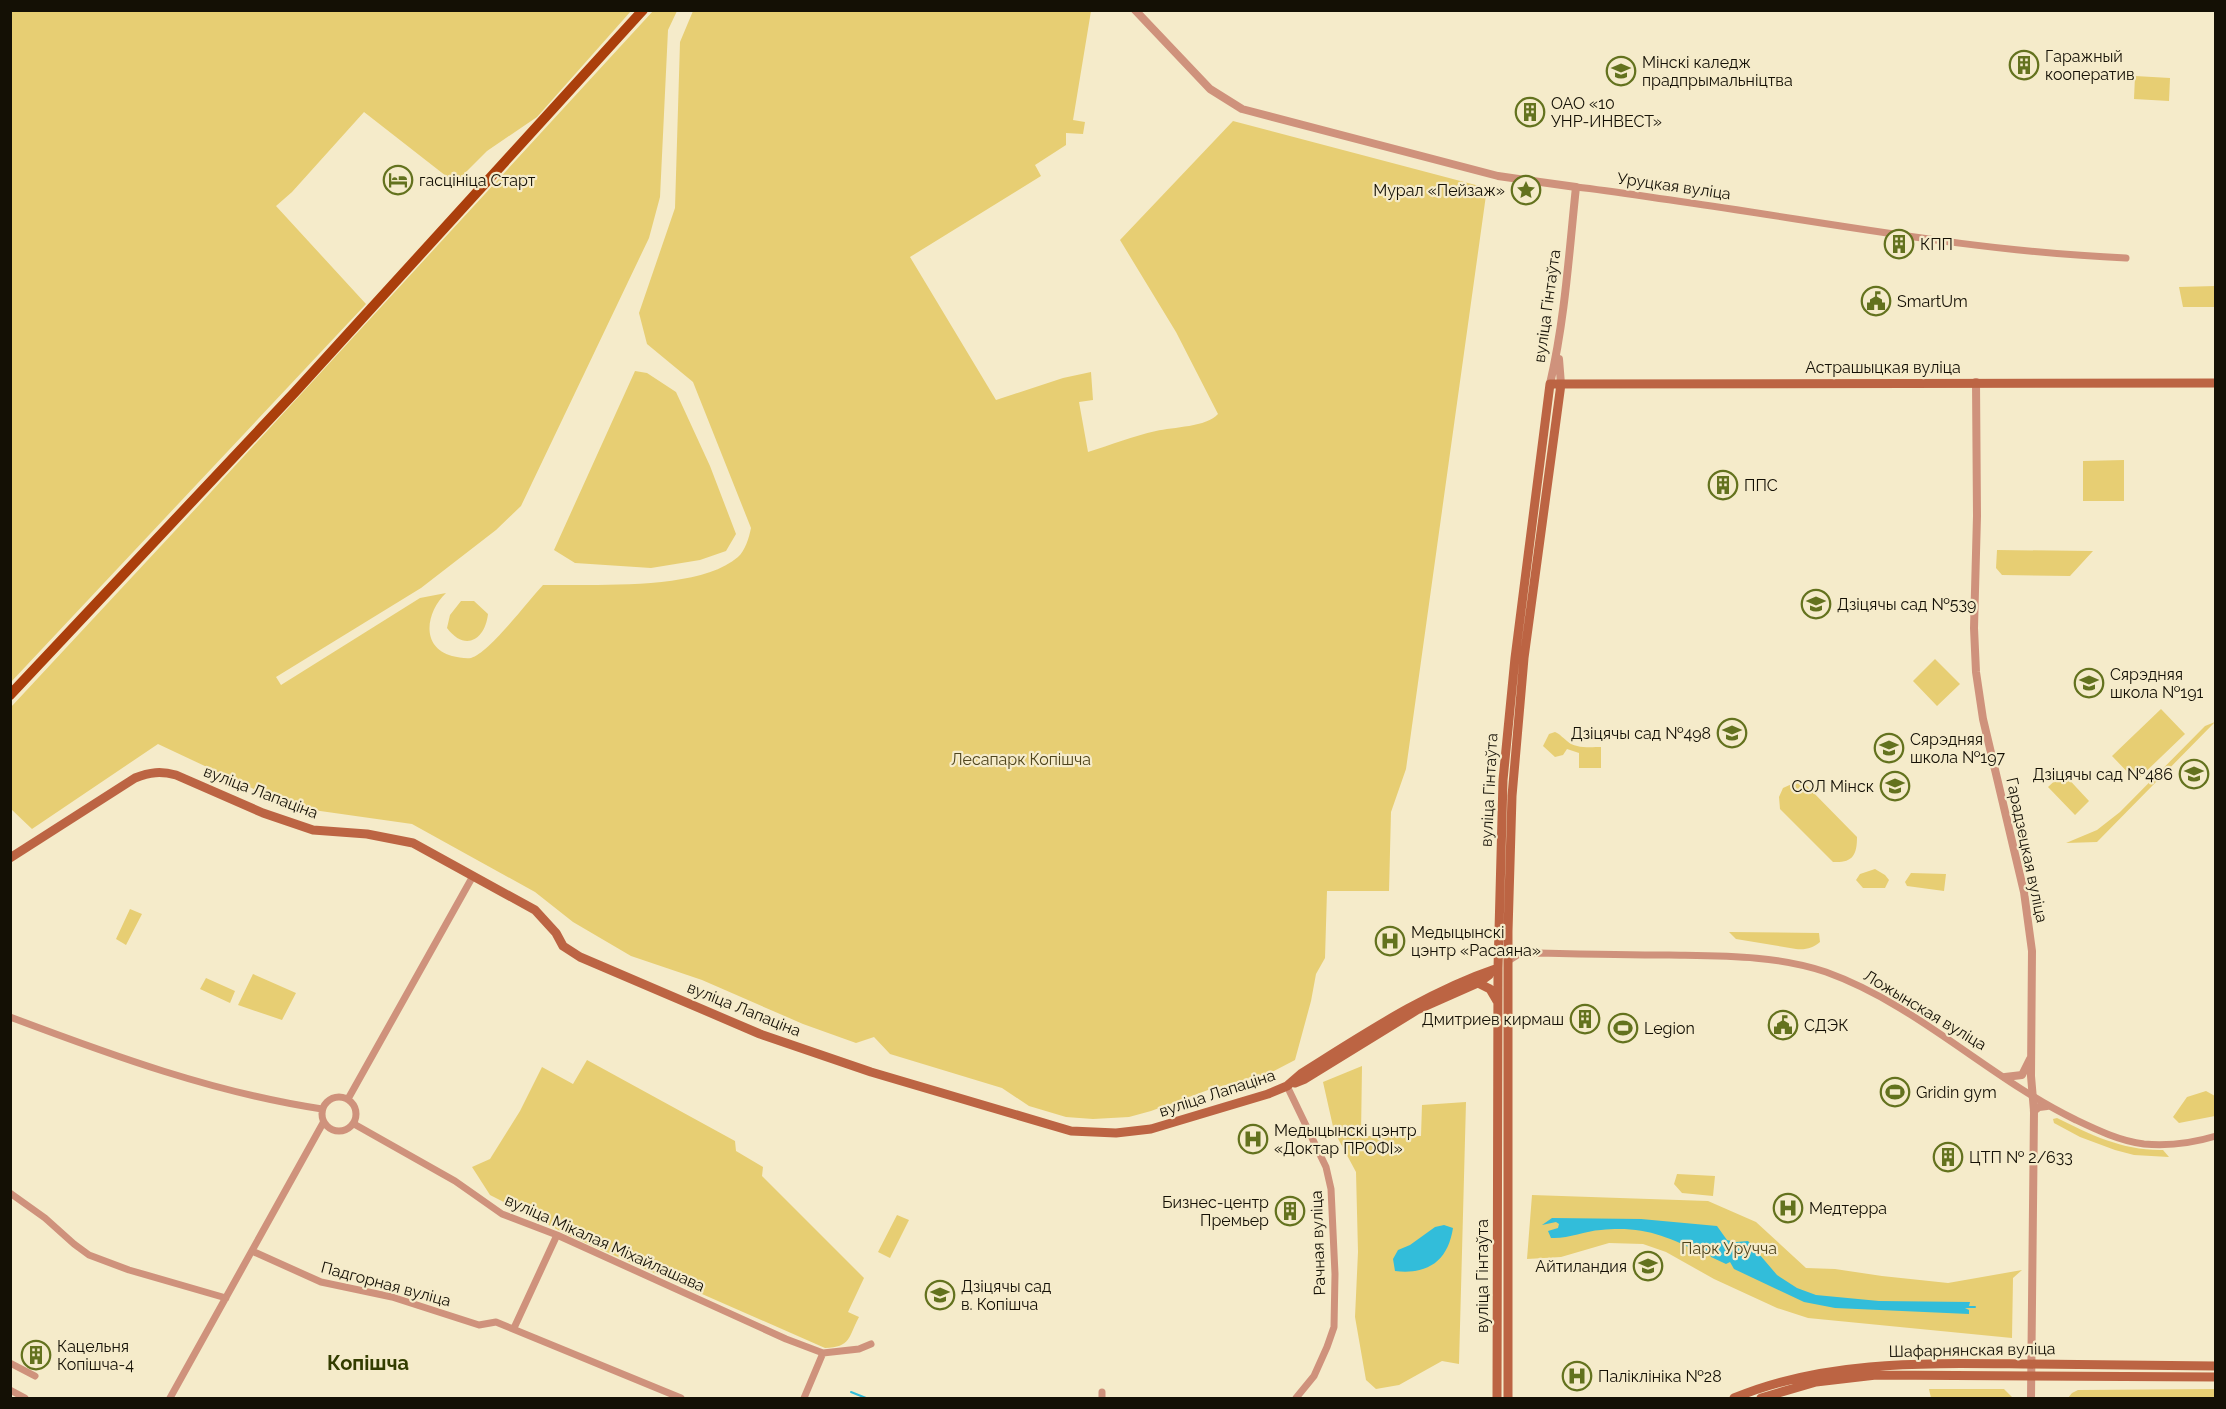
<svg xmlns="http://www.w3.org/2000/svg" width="2226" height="1409" viewBox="0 0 2226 1409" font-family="Raleway,sans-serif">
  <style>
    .green { fill: #e7ce73 }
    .water { fill: #32bdda }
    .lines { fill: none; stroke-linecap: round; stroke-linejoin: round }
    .stream { stroke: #32bdda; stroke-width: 2 }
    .minor { stroke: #cf927c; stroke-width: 7 }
    .tertiary { stroke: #cf927c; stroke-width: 8 }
    .secondary { stroke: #bc6443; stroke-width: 9 }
    .primary { stroke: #ab3f0c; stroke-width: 10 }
    .labels { text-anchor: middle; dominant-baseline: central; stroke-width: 4.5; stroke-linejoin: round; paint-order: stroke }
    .poi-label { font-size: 16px; fill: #141005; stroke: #f5ebca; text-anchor: start }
    .street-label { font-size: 16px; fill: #141005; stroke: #f5ebca }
    .park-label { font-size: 16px; fill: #4f441c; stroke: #f5ebca }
    .quarter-label { font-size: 20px; font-weight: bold; fill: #333d00; stroke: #f5ebca }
  </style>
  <rect width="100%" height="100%" fill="#f5ebca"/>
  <path class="green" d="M11,10L631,11L537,117L487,151L455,183L364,112L292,192L276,206L366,304L11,682Z
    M653,11H677L668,30L660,197L649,238L521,506L496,530L421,588L276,677L281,685L420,598L446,593C426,612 420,647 452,656C458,657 465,659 471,658C489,653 528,601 543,585C594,584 699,591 738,557C745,551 749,538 751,528L693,382L647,344L639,313L675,208L680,42L693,11H1091L1073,120L1085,122L1083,134L1066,133V145L1035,165L1041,176L910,257L996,400L1063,378L1091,372L1093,400L1079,402L1088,452C1111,445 1133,436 1156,431C1173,427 1207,427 1218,414L1176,332L1120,240L1233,121L1487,188L1406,769L1391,812L1389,891H1327L1325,958L1316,974L1311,1001L1295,1060L1272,1072L1208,1090L1151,1111L1129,1117L1093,1119L1066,1117L1029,1106L1002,1088L890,1054L874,1037L856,1043L803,1024L702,980L631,956L573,922L535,892L412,824L292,807L158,744L32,829L11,809V707L200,504Z
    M2135,76L2170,78L2169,101L2134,99Z
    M2215,286V307H2183L2179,287Z
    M635,371L647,373L676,392L710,466L736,534L726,551L700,560L651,568L575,563L554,550Z
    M2124,460V501H2083V461Z
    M1997,550L2093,551L2070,576L2002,575L1996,568Z
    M461,601H474L488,614C485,640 465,652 447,628L450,615Z
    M1935,659L1960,684L1937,706L1913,681Z
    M2161,709L2185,734L2136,781L2112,756Z
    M2215,722L2097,842L2066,843L2097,830L2120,812L2205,726Z
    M1555,732C1561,735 1562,737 1567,741C1575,749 1591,747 1601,747V768H1579V753L1567,749L1563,755L1555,757L1543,746L1549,734Z
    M2063,773L2089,801L2075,815L2048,787Z
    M1794,783L1805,784L1857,837C1857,856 1852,863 1833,862L1780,809L1779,797L1783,788Z
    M1875,869L1885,875L1889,880L1885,888H1863L1856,880L1860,874Z
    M1911,873L1946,874L1944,891L1907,886L1905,882Z
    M130,909L142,914L126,945L116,939Z
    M1729,932L1819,933L1820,942C1813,948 1806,950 1796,949L1736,939Z
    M253,974L296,993L282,1020L238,1005Z
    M206,978L235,991L230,1003L200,989Z
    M587,1060L735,1141L736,1151L763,1167L762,1176L864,1278L848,1312L859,1317C848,1338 851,1347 825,1348L570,1236L490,1195L472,1167L490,1159L520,1111L542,1067L573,1084Z
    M1362,1066L1361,1136H1421L1422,1105L1466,1102L1459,1364L1442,1361L1399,1385L1376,1389L1366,1380L1355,1317L1358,1252L1356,1172L1334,1131L1323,1082Z
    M2206,1091L2215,1096V1116L2179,1123L2173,1117L2187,1097Z
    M2057,1118C2091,1135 2124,1151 2163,1150L2169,1157L2134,1155L2115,1150L2080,1137L2054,1123L2053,1119Z
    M1677,1174L1715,1176L1713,1196L1682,1193L1674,1184Z
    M1532,1195L1708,1201L1756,1222L1806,1268L1835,1269L1882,1276L1948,1283L2022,1270L2013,1278L2012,1338L1808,1318L1777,1308L1714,1279L1666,1252L1643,1244L1609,1243L1561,1257L1527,1259Z
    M897,1215L909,1220L890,1258L878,1252Z
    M1929,1389H2004L2013,1398H1931Z
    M2215,1389V1398H2068L2072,1393L2078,1390Z"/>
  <path class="water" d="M1552,1218L1641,1219L1717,1226L1727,1240L1736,1242L1748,1241L1777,1275L1797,1288L1816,1295L1879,1301L1970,1302L1969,1306L1965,1308L1969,1310V1314L1835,1308L1804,1302L1734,1269L1730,1262L1726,1264L1711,1257L1709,1252L1703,1254C1666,1236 1644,1226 1601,1230C1584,1231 1568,1239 1551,1238L1548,1231L1558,1228L1559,1224L1556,1222L1542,1225Z
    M1444,1225L1453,1228C1448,1260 1429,1275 1395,1271L1393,1259L1398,1250L1410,1245L1435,1227Z"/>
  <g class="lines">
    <path class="stream" d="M1964,1307H1975
      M851,1392L866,1398"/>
    <path class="minor" d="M1576,187C1612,191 1648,197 1684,202C1831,223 1978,252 2126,258
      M1508,961L1519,954L1538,953C1582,954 1626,955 1669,955C1722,956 1776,955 1826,972C1918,1005 1989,1078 2076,1120C2097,1130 2120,1141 2144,1144C2167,1146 2193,1143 2216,1136
      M10,1017C111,1055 215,1093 322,1109
      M1287,1086L1326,1167L1331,1189L1335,1274L1334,1327L1327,1347L1314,1376L1296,1398
      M322 1114a17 17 0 1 1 34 0a17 17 0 1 1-34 0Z
      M348,1099L473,876
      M354,1124L455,1181L502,1214L557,1235L786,1339L823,1353L859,1349L871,1344
      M10,1193L45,1218L74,1244L89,1255L129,1270L226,1298
      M252,1251L321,1282L392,1297L479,1325L496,1322L681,1398
      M514,1328L557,1235
      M10,1363L35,1376
      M10,1390L25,1398
      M1102,1392V1398
      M170,1398L323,1123
      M804,1398L823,1353"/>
    <path class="tertiary" d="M1135,10L1210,89L1242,109L1498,176L1576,187C1569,253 1565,319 1550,384
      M1559,359L1561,384
      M1976,382L1977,516L1974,628L1976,672L1983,719L2024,892L2032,951L2031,1076L2034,1111L2031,1398
      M2005,1077L2022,1075L2030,1059
      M2034,1111L2039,1107L2047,1106"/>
    <path class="secondary" d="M10,858L135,778C150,772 161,771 176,775L263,813L313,830L367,834L413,843L535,910L556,933L563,946L580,957L760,1034L871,1072L1071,1131L1116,1133L1151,1129L1268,1094L1287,1086L1302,1073C1366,1033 1427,992 1498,968
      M1478,983L1490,989L1497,1001
      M1295,1083L1305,1079L1417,1010L1478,983L1489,975
      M1497,1398L1498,968L1503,780L1515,658L1550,384L2216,383
      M1508,1398V931L1512,796L1524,658L1561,384
      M1734,1398C1825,1360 1926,1363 2023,1364C2087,1365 2151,1365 2216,1366
      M1761,1398L1816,1382L1876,1375L2216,1377"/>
    <path class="primary" d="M10,695L295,392L643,10"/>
  </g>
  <defs>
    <g id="building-ring" transform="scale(1.5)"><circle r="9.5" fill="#f5ebca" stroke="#63721e" stroke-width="1.5"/><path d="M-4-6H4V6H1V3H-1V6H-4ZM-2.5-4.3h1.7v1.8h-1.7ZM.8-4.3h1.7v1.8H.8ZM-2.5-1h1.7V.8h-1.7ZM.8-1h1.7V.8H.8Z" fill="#63721e"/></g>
    <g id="university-ring" transform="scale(1.5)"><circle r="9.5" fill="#f5ebca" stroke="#63721e" stroke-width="1.5"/><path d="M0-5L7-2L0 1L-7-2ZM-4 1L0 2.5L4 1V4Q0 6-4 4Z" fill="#63721e"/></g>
    <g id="hotel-ring" transform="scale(1.5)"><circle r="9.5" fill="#f5ebca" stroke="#63721e" stroke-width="1.5"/><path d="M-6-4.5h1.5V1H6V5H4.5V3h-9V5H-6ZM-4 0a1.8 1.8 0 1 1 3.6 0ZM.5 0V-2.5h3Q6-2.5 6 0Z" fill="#63721e"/></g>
    <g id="sight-ring" transform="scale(1.5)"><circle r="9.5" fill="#f5ebca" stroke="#63721e" stroke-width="1.5"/><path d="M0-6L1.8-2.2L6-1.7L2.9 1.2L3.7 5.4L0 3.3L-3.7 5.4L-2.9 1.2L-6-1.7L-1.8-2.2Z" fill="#63721e"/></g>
    <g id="civic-ring" transform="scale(1.5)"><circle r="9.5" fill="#f5ebca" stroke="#63721e" stroke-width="1.5"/><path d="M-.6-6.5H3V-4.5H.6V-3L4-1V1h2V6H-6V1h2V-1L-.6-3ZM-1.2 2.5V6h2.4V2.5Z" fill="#63721e"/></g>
    <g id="school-ring" transform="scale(1.5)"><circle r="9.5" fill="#f5ebca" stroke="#63721e" stroke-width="1.5"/><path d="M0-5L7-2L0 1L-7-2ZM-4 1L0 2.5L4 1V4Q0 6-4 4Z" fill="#63721e"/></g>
    <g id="hospital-ring" transform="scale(1.5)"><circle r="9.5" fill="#f5ebca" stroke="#63721e" stroke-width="1.5"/><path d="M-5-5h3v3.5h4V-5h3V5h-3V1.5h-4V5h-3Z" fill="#63721e"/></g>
    <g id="stadium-ring" transform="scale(1.5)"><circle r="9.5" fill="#f5ebca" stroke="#63721e" stroke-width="1.5"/><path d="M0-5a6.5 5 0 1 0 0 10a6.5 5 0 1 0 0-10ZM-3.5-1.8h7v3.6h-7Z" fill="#63721e"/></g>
  </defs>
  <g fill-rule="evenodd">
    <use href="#building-ring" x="2024" y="65"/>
    <use href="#university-ring" x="1621" y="71"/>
    <use href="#building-ring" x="1530" y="112"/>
    <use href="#hotel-ring" x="398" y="180"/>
    <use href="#sight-ring" x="1526" y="190"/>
    <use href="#building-ring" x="1899" y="244"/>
    <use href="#civic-ring" x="1876" y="301"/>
    <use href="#building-ring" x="1723" y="485"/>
    <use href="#school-ring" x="1816" y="604"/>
    <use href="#school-ring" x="2089" y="683"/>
    <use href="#school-ring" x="1732" y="733"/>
    <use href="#school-ring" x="1889" y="748"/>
    <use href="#school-ring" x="2194" y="774"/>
    <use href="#school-ring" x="1895" y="786"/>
    <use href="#hospital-ring" x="1390" y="941"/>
    <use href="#building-ring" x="1585" y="1019"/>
    <use href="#civic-ring" x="1783" y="1025"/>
    <use href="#stadium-ring" x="1623" y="1028"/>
    <use href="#stadium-ring" x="1895" y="1092"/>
    <use href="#hospital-ring" x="1253" y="1139"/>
    <use href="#building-ring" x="1948" y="1157"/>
    <use href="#hospital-ring" x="1788" y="1208"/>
    <use href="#building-ring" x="1290" y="1211"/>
    <use href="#school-ring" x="1648" y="1266"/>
    <use href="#school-ring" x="940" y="1295"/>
    <use href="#building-ring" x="36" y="1355"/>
    <use href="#hospital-ring" x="1577" y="1376"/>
  </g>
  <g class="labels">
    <g class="poi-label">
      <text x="2045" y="56">Гаражный<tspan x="2045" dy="18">кооператив</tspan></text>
      <text x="1642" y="62">Мінскі каледж<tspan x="1642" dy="18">прадпрымальніцтва</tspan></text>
      <text x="1551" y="103">ОАО «10<tspan x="1551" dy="18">УНР-ИНВЕСТ»</tspan></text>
      <text x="419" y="180">гасцініца Старт</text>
      <text x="1505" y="190" text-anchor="end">Мурал «Пейзаж»</text>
      <text x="1920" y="244">КПП</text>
      <text x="1897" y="301">SmartUm</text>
      <text x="1744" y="485">ППС</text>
      <text x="1837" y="604">Дзіцячы сад №539</text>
      <text x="2110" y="674">Сярэдняя<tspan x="2110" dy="18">школа №191</tspan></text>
      <text x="1711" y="733" text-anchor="end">Дзіцячы сад №498</text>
      <text x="1910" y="739">Сярэдняя<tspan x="1910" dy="18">школа №197</tspan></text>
      <text x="2173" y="774" text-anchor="end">Дзіцячы сад №486</text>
      <text x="1874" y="786" text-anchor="end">СОЛ Мінск</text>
      <text x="1411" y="932">Медыцынскі<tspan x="1411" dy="18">цэнтр «Расаяна»</tspan></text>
      <text x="1564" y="1019" text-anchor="end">Дмитриев кирмаш</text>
      <text x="1804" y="1025">СДЭК</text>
      <text x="1644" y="1028">Legion</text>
      <text x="1916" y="1092">Gridin gym</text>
      <text x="1274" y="1130">Медыцынскі цэнтр<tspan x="1274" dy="18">«Доктар ПРОФІ»</tspan></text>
      <text x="1969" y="1157">ЦТП № 2/633</text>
      <text x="1269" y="1202" text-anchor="end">Бизнес-центр<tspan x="1269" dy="18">Премьер</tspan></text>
      <text x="1809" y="1208">Медтерра</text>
      <text x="1627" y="1266" text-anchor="end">Айтиландия</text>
      <text x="961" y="1286">Дзіцячы сад<tspan x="961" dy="18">в. Копішча</tspan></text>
      <text x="57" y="1346">Кацельня<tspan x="57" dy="18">Копішча-4</tspan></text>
      <text x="1598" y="1376">Паліклініка №28</text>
    </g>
    <g class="street-label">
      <text transform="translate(1674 186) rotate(8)">Уруцкая вуліца</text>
      <text transform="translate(1547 306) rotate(-82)">вуліца Гінтаўта</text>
      <text x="1883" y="367">Астрашыцкая вуліца</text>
      <text transform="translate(1489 790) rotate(-87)">вуліца Гінтаўта</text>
      <text transform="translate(261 792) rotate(21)">вуліца Лапаціна</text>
      <text transform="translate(2027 850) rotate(78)">Гарадзецкая вуліца</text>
      <text transform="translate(744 1009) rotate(22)">вуліца Лапаціна</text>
      <text transform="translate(1925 1010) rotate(31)">Ложынская вуліца</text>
      <text transform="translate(1217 1093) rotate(-18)">вуліца Лапаціна</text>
      <text transform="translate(605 1243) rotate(24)">вуліца Мікалая Міхайлашава</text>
      <text transform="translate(1318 1243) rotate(-92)">Рачная вуліца</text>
      <text transform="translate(1482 1276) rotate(-90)">вуліца Гінтаўта</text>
      <text transform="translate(386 1284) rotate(15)">Падгорная вуліца</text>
      <text transform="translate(1972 1350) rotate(-1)">Шафарнянская вуліца</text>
    </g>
    <g class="park-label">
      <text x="1021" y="759">Лесапарк Копішча</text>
      <text x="1729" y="1248">Парк Уручча</text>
    </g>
    <g class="quarter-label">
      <text x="368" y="1363">Копішча</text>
    </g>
  </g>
  <rect width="2226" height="1409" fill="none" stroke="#141005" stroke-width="24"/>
</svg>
